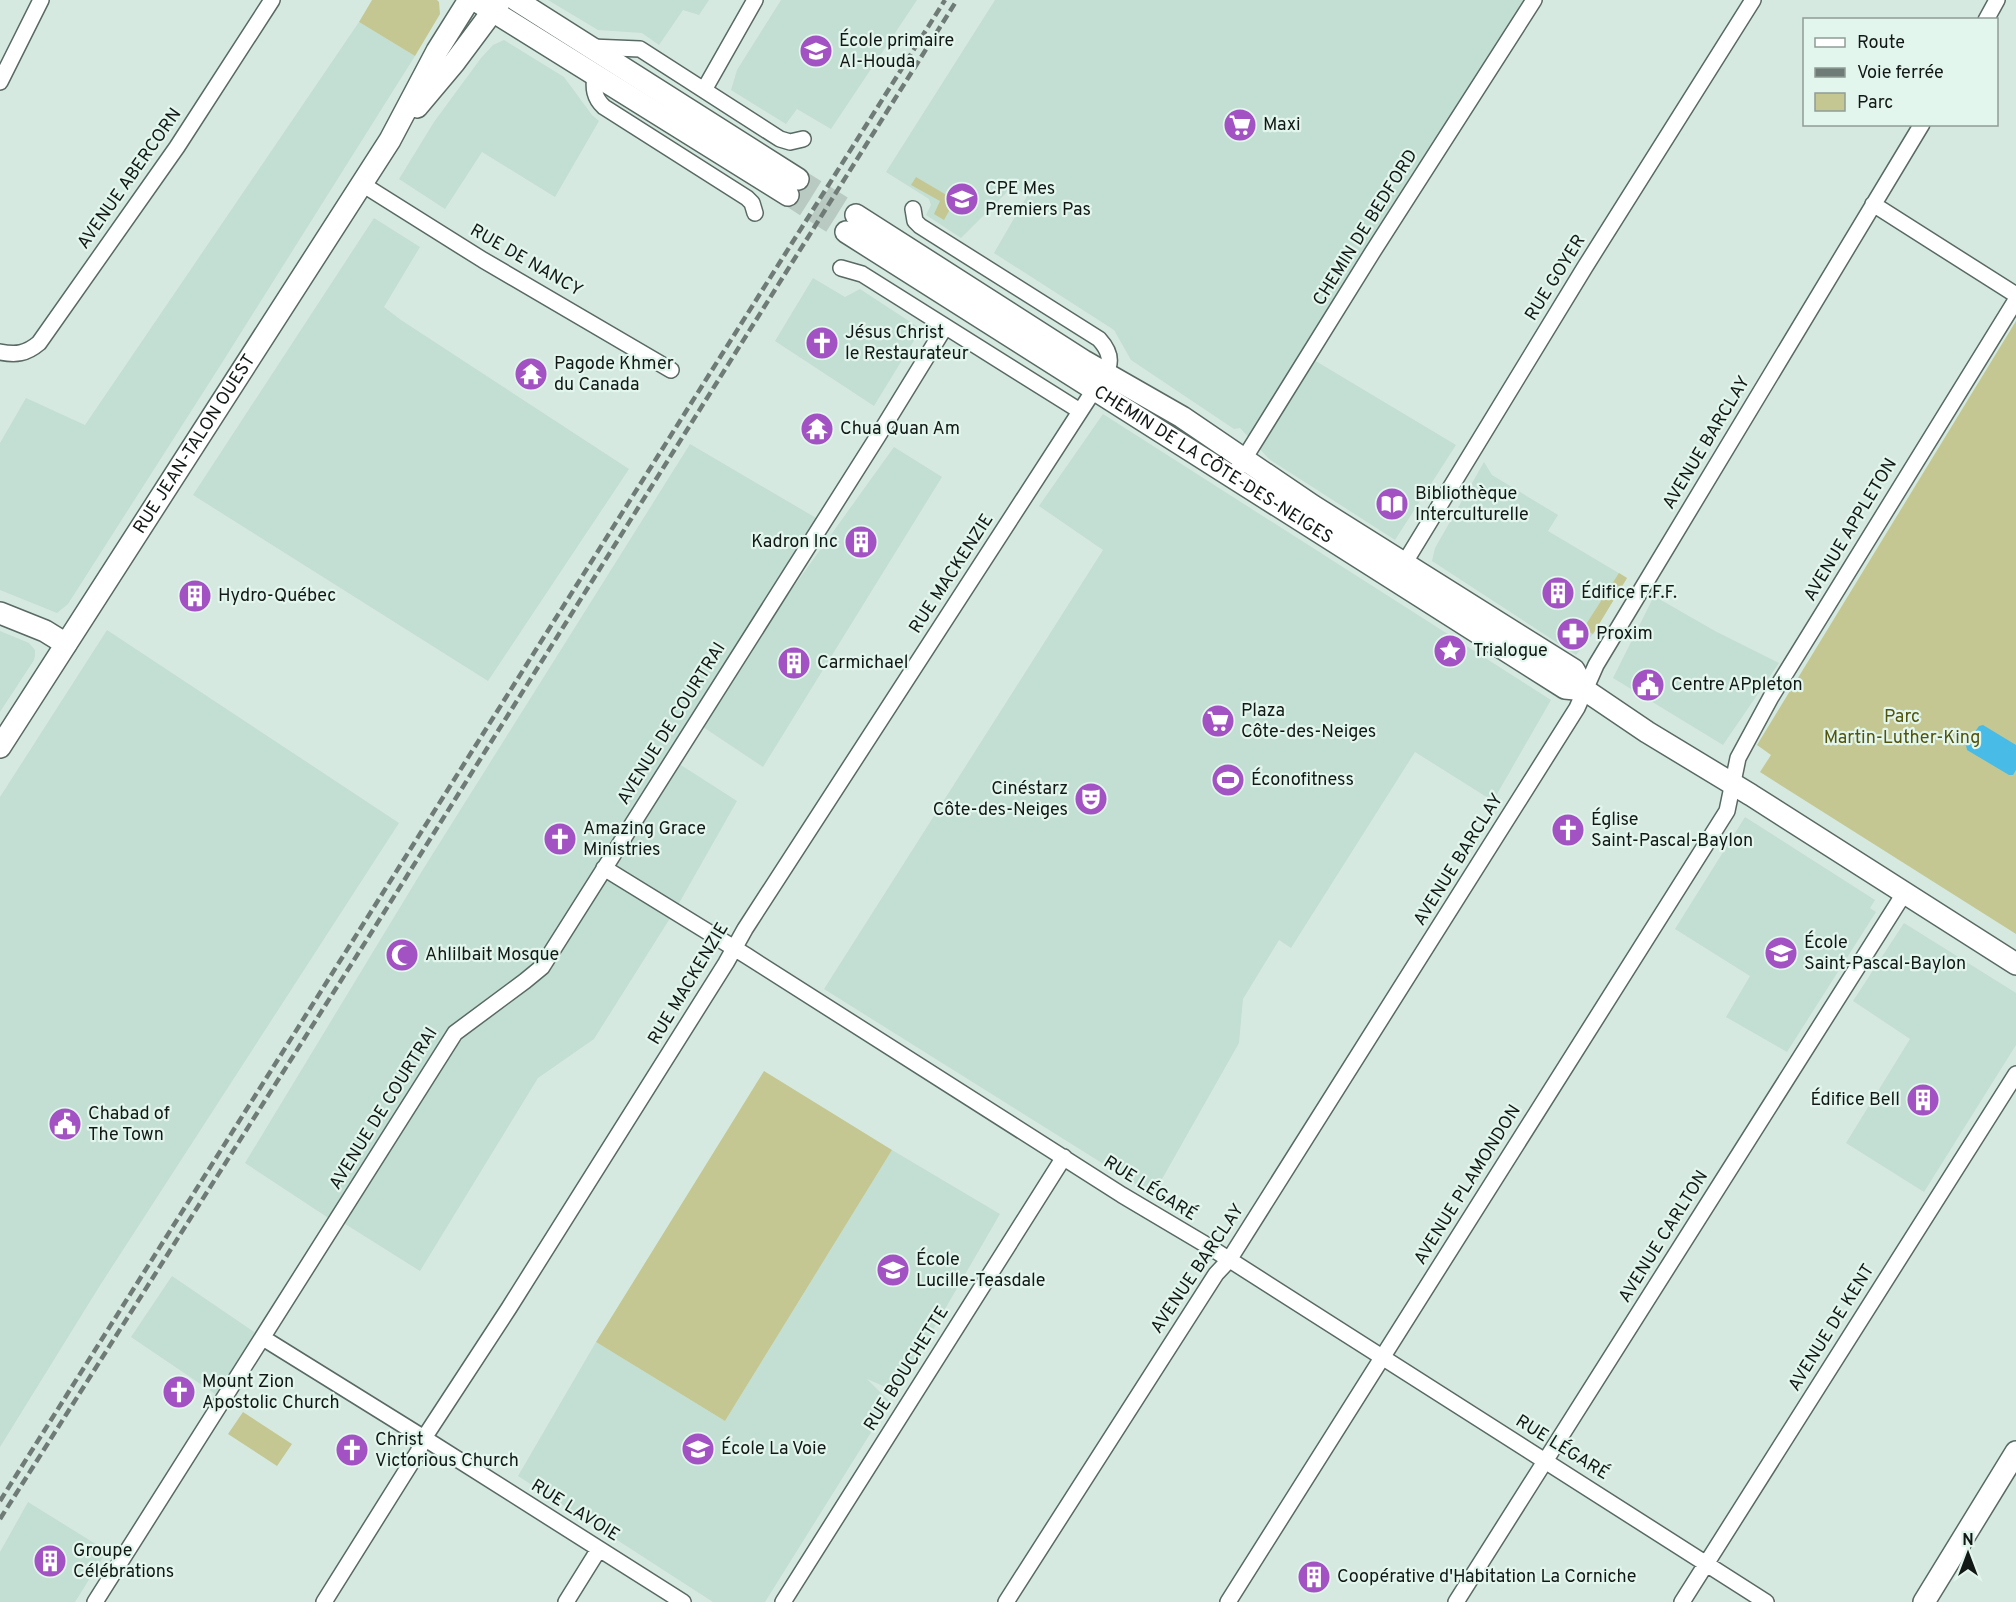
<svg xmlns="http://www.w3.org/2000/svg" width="2016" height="1602" viewBox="0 0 2016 1602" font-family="Overpass,sans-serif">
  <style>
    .built { fill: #c3ded3 }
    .green { fill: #c4c791 }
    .water { fill: #49bbe7 }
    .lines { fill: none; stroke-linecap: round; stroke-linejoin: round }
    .secondary-tunnel { stroke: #b8cac2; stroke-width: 21; stroke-dasharray: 21 10; stroke-linecap: butt }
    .street-casing { stroke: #596963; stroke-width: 18 }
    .secondary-casing { stroke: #596963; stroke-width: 24 }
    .street { stroke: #fff; stroke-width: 15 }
    .secondary { stroke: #fff; stroke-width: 21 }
    .rail { stroke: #6f7b76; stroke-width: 4.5; stroke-dasharray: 9 4.5; stroke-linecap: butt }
    .labels { text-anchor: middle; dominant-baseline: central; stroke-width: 4.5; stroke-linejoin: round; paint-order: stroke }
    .poi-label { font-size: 18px; fill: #111815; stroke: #e3f6ee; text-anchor: start }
    .street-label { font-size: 18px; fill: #111815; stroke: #e3f6ee }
    .park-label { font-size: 18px; fill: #52540a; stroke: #e3f6ee }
  </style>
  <rect width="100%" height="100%" fill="#d6e9e1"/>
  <path class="built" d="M548,0H709L699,15L683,10L659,45L642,33L598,30Z
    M781,0H917L831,129L797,109L786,124L731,90L737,70Z
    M995,0H1533L1309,357L1456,445L1395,540L1269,459L1240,428L1234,429L1131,360L1114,330L994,253L1027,196L1011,185L1005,194L961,238L926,215L931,205L929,199L886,172Z
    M359,22L415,56L220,366L68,604L57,613L0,590V443L26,398L85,425Z
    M504,40L564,77L592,115L599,121L555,197L482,152L445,209L399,179L434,122L481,58L493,45Z
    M374,218L420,247L384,307L401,320L629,469L488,681L193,495Z
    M813,278L845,297L860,289L921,329L874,406L775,341Z
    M1103,414L1551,700L1493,801L1415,752L1291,948L1279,940L1243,999L1239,1043L1153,1195L824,989L1103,550L1039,506Z
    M690,444L823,522L710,703L894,447L942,477L763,767L697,723L673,760L737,801L674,912L594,1039L538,1078L420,1271L342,1222L333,1221L245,1163L422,871Z
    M1484,462L1492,475L1558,515L1548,531L1627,578L1593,634L1576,655L1432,561L1435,548Z
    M1654,596L1715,631L1779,663L1723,745L1613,678Z
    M107,630L399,823L99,1287L0,1447V797Z
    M0,631L29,643L35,650V656L34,660L0,712Z
    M1745,817L1875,900L1870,908L1876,912L1787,1052L1726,1017L1750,976L1675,929Z
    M1904,923L2016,993V1045L1924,1192L1846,1143L1910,1039L1853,1001Z
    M892,1150L1000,1214L897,1392L867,1379L890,1402L765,1602H713L518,1476L596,1342L725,1421Z
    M172,1276L263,1338L224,1400L131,1337Z
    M28,1502L107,1551L75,1602H0V1552Z"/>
  <path class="green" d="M372,0H437L439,2L440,14L415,56L359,22Z
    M916,177L955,200L944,220L934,214L940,201L911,185Z
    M2016,321V934L1760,772L1771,755L1757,745Z
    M1619,573L1627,578L1593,634L1583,629Z
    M764,1071L892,1150L725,1421L596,1342Z
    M243,1412L292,1444L277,1466L228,1434Z"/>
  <path class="water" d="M1983,725L2016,745V770L2013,775H2009L1967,750L1966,745L1979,726Z"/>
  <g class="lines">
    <path class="secondary-tunnel" d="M798,179L856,215
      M788,195L846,232"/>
    <g class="street-casing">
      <path id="street" d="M1986,20L1997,0
        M591,47L640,49L780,139L790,142L803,139
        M595,75C593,88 594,98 604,107L747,198L752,203L755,213
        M0,82L41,0
        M704,90L755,0
        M362,184L483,260L671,370
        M1873,204L2016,295
        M913,209L915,221L920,226L1099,339C1109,350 1113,361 1105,373
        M841,268L862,274L1080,411
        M0,352C16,355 26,354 39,343L177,147L272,0
        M1239,467L1372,253L1534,0
        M1399,572L1585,267L1753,0
        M604,868L747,956L1122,1195L1208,1246L1766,1602
        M263,1338L424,1438L683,1602
        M95,1602L455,1033L525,981L542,967L878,436L945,327
        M324,1602L418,1452L424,1438L509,1308L726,963L745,929L1094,390
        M566,1602L599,1549
        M783,1602L1064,1157
        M1006,1602L1216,1274L1229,1260L1577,708L1596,665L1922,124
        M1228,1602L1727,811L1738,758L1771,697L2016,300
        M1456,1602L1905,892
        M1682,1602L2016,1074"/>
    </g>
    <g class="secondary-casing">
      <g id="secondary">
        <path d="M475,0L788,195"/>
        <path d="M516,0L798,179"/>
        <path d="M417,107L454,63L501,0"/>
        <path d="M856,215L1084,361L1182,417L1313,506L1574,670L1585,690L1647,732L1751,795L2016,964"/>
        <path id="s1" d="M846,232L1565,688L1585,690"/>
        <path d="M0,613L45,631L66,644"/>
        <path id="s2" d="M0,747L390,140L437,51L469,0"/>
        <path d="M1924,1602L2016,1452"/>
      </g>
    </g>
    <use href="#street" class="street"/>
    <use href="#secondary" class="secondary"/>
    <path class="rail" d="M0,1501L945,0
      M0,1519L373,930L957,0"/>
  </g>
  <defs>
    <g id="school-disc" transform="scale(1.725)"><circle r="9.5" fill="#a252c2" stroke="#e3f6ee"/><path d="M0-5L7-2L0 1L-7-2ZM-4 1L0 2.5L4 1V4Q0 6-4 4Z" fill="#fff"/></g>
    <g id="supermarket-disc" transform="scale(1.725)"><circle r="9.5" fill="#a252c2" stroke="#e3f6ee"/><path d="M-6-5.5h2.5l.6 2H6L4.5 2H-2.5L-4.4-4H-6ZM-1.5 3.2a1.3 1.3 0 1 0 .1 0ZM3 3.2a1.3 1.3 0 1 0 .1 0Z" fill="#fff"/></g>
    <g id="church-disc" transform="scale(1.725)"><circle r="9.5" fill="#a252c2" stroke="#e3f6ee"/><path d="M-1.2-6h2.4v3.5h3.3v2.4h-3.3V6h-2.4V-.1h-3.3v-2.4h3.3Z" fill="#fff"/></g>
    <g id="temple-disc" transform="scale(1.725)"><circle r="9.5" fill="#a252c2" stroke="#e3f6ee"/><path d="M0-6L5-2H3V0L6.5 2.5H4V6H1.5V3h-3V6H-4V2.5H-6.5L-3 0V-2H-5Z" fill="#fff"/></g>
    <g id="library-disc" transform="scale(1.725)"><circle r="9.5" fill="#a252c2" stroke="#e3f6ee"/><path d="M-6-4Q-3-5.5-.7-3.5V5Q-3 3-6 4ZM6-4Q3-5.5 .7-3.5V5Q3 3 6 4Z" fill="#fff"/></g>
    <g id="building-disc" transform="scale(1.725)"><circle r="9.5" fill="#a252c2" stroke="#e3f6ee"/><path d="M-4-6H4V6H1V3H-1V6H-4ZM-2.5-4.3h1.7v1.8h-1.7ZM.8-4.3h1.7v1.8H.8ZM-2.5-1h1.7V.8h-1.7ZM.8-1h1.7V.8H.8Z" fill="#fff"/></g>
    <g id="pharmacy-disc" transform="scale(1.725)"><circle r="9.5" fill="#a252c2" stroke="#e3f6ee"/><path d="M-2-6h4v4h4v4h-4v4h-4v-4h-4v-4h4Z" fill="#fff"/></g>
    <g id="sight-disc" transform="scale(1.725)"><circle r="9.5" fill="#a252c2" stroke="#e3f6ee"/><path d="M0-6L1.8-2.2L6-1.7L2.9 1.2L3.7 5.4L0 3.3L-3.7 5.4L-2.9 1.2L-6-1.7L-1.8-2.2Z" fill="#fff"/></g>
    <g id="civic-disc" transform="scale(1.725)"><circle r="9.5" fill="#a252c2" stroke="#e3f6ee"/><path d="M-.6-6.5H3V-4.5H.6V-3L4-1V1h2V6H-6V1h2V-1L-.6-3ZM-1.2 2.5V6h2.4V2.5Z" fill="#fff"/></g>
    <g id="stadium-disc" transform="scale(1.725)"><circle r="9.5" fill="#a252c2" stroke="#e3f6ee"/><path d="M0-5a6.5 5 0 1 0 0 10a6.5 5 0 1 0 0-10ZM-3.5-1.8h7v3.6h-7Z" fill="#fff"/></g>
    <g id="theatre-disc" transform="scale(1.725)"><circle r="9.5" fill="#a252c2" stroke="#e3f6ee"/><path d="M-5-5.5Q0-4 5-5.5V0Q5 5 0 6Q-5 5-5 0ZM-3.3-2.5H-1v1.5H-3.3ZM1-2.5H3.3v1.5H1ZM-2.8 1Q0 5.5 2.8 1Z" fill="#fff"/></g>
    <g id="mosque-disc" transform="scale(1.725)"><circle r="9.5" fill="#a252c2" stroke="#e3f6ee"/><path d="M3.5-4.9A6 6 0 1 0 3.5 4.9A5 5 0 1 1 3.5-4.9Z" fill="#fff"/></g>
  </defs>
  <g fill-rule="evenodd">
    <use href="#school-disc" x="816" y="51"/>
    <use href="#supermarket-disc" x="1240" y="125"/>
    <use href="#school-disc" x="962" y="199"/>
    <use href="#church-disc" x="822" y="343"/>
    <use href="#temple-disc" x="531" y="374"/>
    <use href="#temple-disc" x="817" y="429"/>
    <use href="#library-disc" x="1392" y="504"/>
    <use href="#building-disc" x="861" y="542"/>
    <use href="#building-disc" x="1558" y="593"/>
    <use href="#building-disc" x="195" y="596"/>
    <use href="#pharmacy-disc" x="1573" y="634"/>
    <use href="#sight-disc" x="1450" y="651"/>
    <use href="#building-disc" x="794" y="663"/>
    <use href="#civic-disc" x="1648" y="685"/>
    <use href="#supermarket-disc" x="1218" y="721"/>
    <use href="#stadium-disc" x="1228" y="780"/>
    <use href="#theatre-disc" x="1091" y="799"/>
    <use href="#church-disc" x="1568" y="830"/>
    <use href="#church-disc" x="560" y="839"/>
    <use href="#school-disc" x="1781" y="953"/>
    <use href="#mosque-disc" x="402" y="955"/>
    <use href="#building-disc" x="1923" y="1100"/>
    <use href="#civic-disc" x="65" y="1124"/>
    <use href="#school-disc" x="893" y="1270"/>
    <use href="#church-disc" x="179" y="1392"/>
    <use href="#school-disc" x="698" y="1449"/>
    <use href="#church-disc" x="352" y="1450"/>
    <use href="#building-disc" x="50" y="1561"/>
    <use href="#building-disc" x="1314" y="1577"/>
  </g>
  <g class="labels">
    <g class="poi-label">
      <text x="839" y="41">École primaire<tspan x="839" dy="21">Al-Houda</tspan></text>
      <text x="1263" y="125">Maxi</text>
      <text x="985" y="189">CPE Mes<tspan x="985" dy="21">Premiers Pas</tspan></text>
      <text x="845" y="333">Jésus Christ<tspan x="845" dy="21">le Restaurateur</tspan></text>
      <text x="554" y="364">Pagode Khmer<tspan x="554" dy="21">du Canada</tspan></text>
      <text x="840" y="429">Chua Quan Am</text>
      <text x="1415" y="494">Bibliothèque<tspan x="1415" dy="21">Interculturelle</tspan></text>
      <text x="838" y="542" text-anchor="end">Kadron Inc</text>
      <text x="1581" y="593">Édifice F.F.F.</text>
      <text x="218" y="596">Hydro-Québec</text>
      <text x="1596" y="634">Proxim</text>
      <text x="1473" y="651">Trialogue</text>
      <text x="817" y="663">Carmichael</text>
      <text x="1671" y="685">Centre APpleton</text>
      <text x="1241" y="711">Plaza<tspan x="1241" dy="21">Côte-des-Neiges</tspan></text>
      <text x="1251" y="780">Éconofitness</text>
      <text x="1068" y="789" text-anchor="end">Cinéstarz<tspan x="1068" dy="21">Côte-des-Neiges</tspan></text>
      <text x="1591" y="820">Église<tspan x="1591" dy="21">Saint-Pascal-Baylon</tspan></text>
      <text x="583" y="829">Amazing Grace<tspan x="583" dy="21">Ministries</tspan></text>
      <text x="1804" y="943">École<tspan x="1804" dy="21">Saint-Pascal-Baylon</tspan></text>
      <text x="425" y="955">Ahlilbait Mosque</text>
      <text x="1900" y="1100" text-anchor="end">Édifice Bell</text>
      <text x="88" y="1114">Chabad of<tspan x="88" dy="21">The Town</tspan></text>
      <text x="916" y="1260">École<tspan x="916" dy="21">Lucille-Teasdale</tspan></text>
      <text x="202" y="1382">Mount Zion<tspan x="202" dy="21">Apostolic Church</tspan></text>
      <text x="375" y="1440">Christ<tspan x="375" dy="21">Victorious Church</tspan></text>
      <text x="721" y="1449">École La Voie</text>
      <text x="73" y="1551">Groupe<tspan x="73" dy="21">Célébrations</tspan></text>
      <text x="1337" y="1577">Coopérative d'Habitation La Corniche</text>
    </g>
    <g class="street-label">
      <text transform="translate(130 179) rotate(-55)">AVENUE ABERCORN</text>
      <text transform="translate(1366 228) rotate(-58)">CHEMIN DE BEDFORD</text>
      <text transform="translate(526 261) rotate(30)">RUE DE NANCY</text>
      <text transform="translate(1556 278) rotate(-58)">RUE GOYER</text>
      <text transform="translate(1707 443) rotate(-59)">AVENUE BARCLAY</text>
      <text stroke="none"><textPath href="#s2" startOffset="360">RUE JEAN-TALON OUEST</textPath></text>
      <text stroke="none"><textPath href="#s1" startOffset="435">CHEMIN DE LA CÔTE-DES-NEIGES</textPath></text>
      <text transform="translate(1851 530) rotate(-59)">AVENUE APPLETON</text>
      <text transform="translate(952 574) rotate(-57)">RUE MACKENZIE</text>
      <text transform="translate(672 724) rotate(-58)">AVENUE DE COURTRAI</text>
      <text transform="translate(1459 860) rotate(-58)">AVENUE BARCLAY</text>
      <text transform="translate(689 984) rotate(-59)">RUE MACKENZIE</text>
      <text transform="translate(384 1109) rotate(-58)">AVENUE DE COURTRAI</text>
      <text transform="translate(1468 1185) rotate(-58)">AVENUE PLAMONDON</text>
      <text transform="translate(1150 1189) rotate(32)">RUE LÉGARÉ</text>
      <text transform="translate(1664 1237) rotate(-58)">AVENUE CARLTON</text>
      <text transform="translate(1198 1269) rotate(-56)">AVENUE BARCLAY</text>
      <text transform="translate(1832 1328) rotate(-58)">AVENUE DE KENT</text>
      <text transform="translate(907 1369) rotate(-58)">RUE BOUCHETTE</text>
      <text transform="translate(1562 1448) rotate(32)">RUE LÉGARÉ</text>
      <text transform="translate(575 1511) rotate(32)">RUE LAVOIE</text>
    </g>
    <g class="park-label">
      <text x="1902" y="717">Parc<tspan x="1902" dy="21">Martin-Luther-King</tspan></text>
    </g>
  </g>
  <rect x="1803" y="18" width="195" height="108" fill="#e3f6ee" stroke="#8f9d97" stroke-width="1.5"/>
  <rect x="1815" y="38" width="30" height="9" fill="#ffffff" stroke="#8f9d97" stroke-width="1.5"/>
  <text x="1857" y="48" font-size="18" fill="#111815">Route</text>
  <rect x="1815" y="68" width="30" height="9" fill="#6f7b76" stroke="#8f9d97" stroke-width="1.5"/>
  <text x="1857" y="78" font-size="18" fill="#111815">Voie ferrée</text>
  <rect x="1815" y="93" width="30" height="18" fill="#c4c791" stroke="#8f9d97" stroke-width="1.5"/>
  <text x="1857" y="108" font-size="18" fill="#111815">Parc</text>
  <g transform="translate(1968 1554)" stroke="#e3f6ee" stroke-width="4.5" paint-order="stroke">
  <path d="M0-4.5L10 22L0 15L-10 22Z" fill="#111815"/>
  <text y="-9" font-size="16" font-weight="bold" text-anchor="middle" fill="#111815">N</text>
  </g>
</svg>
